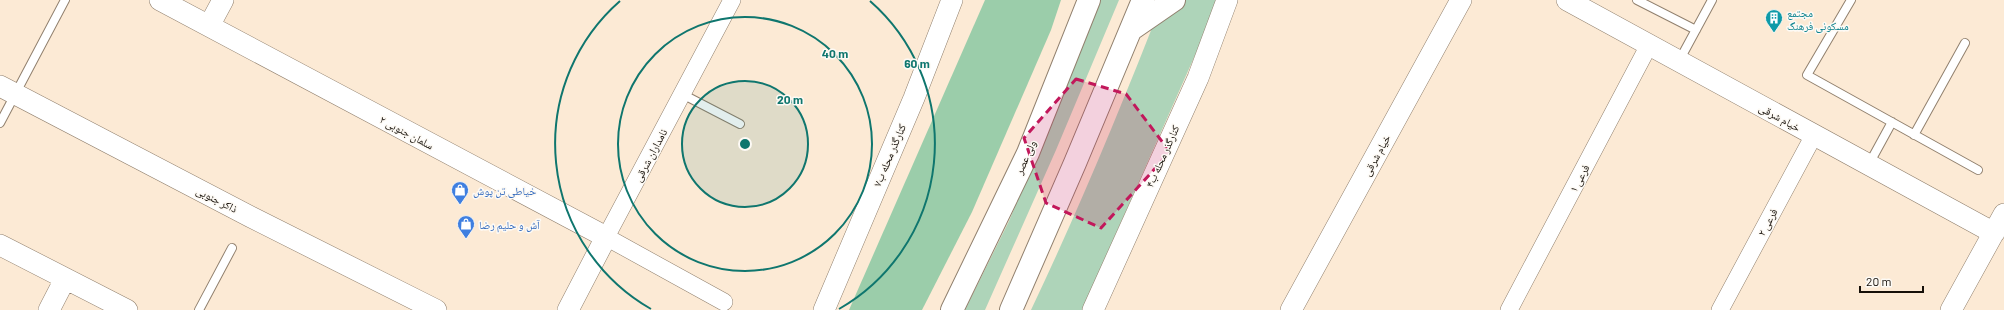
<svg xmlns="http://www.w3.org/2000/svg" width="2004" height="310" viewBox="0 0 2004 310" font-family="Barlow,'Noto Naskh Arabic',sans-serif">
  <style>
    .green { fill: #aed4b9 }
    .forest { fill: #9bcdaa }
    .lines { fill: none; stroke-linecap: round; stroke-linejoin: round }
    .service-casing { stroke: #91806e; stroke-width: 10 }
    .minor-casing { stroke: #91806e; stroke-width: 18 }
    .tertiary-casing { stroke: #91806e; stroke-width: 22 }
    .secondary-casing { stroke: #91806e; stroke-width: 24 }
    .service { stroke: #fff; stroke-width: 8 }
    .minor { stroke: #fff; stroke-width: 17 }
    .tertiary { stroke: #fff; stroke-width: 21 }
    .secondary { stroke: #fff; stroke-width: 22 }
    .marked { fill: #c2185b; fill-opacity: 0.2; stroke: #c2185b; stroke-width: 3; stroke-dasharray: 8 5; stroke-linejoin: round }
    .ring { fill: none; stroke: #0f766e; stroke-width: 2 }
    .labels { text-anchor: middle; dominant-baseline: central; stroke-width: 3; stroke-linejoin: round; paint-order: stroke }
    .culture-label { font-size: 11px; fill: #0d838f; stroke: #fdfaf5; text-anchor: start }
    .street-label { font-size: 11px; fill: #161009; stroke: #fdfaf5 }
    .shop-label { font-size: 11px; fill: #366cbe; stroke: #fdfaf5; text-anchor: start }
    .centre { fill: #0f766e; stroke: #fdfaf5; stroke-width: 2 }
    .ring-label { font-size: 12px; text-anchor: middle; font-weight: bold; fill: #0f766e; stroke: #fdfaf5; stroke-width: 3; stroke-linejoin: round; paint-order: stroke }
  </style>
  <rect width="100%" height="100%" fill="#fcead5"/>
  <path class="green" d="M1101,0H1119L1056,150L985,310H965L1009,221Z
    M1163,0H1216L1204,35L1082,310H1031C1079,209 1122,105 1163,0Z"/>
  <path class="forest" d="M985,0H1061L1051,30L972,212L922,310H849Z"/>
  <g class="lines">
    <g class="service-casing">
      <path id="service" d="M1637,0L1696,30
        M1851,0L1807,75L1978,170
        M1679,61L1712,0
        M682,94L740,124
        M0,123L65,0
        M1914,135L1965,43
        M1869,164L1892,122
        M199,310L232,248"/>
    </g>
    <g class="minor-casing">
      <path id="minor" d="M724,302L606,237L732,0
        M1509,310L1649,45
        M1720,310L1814,135"/>
    </g>
    <g class="tertiary-casing">
      <path id="tertiary" d="M160,0L606,237L568,310
        M1567,0L1994,233
        M209,26L223,0
        M0,86L251,217L436,310
        M0,245L127,310
        M49,310L65,279
        M824,310L914,98L952,0
        M1093,310L1198,78L1227,0
        M1291,310L1461,0
        M1951,310L2004,214"/>
    </g>
    <g class="secondary-casing">
      <path id="secondary" d="M1132,29L1174,0
        M952,310L1028,153L1089,0
        M1011,310L1075,163L1143,0"/>
    </g>
    <use href="#service" class="service"/>
    <use href="#minor" class="minor"/>
    <use href="#tertiary" class="tertiary"/>
    <use href="#secondary" class="secondary"/>
  </g>
  <path class="marked" d="M1076,79L1126,94L1170,152L1101,228L1046,203L1024,138Z"/>
  <circle cx="745" cy="144" r="63" fill="#0f766e" fill-opacity=".12"/>
  <g class="ring">
    <circle cx="745" cy="144" r="63"/>
    <circle cx="745" cy="144" r="127"/>
    <path d="M651 309A190 190 0 0 1 620 1M870 1A190 190 0 0 1 839 309"/>
  </g>
  <defs>
    <g id="building-pin" transform="scale(0.9)"><path d="M0 17L-7.5 6A9.5 9.5 0 1 1 7.5 6Z" fill="#0f9aa8" stroke="#fdfaf5"/><path d="M-4-6H4V6H1V3H-1V6H-4ZM-2.5-4.3h1.7v1.8h-1.7ZM.8-4.3h1.7v1.8H.8ZM-2.5-1h1.7V.8h-1.7ZM.8-1h1.7V.8H.8Z" fill="#fff"/></g>
    <g id="shop-pin" transform="scale(0.9)"><path d="M0 17L-7.5 6A9.5 9.5 0 1 1 7.5 6Z" fill="#3f7fe0" stroke="#fdfaf5"/><path d="M-5-2.5h2.3a2.7 3.5 0 0 1 5.4 0H5L5.5 6h-11ZM-1.5-2.5h3a1.5 2.3 0 0 0-3 0Z" fill="#fff"/></g>
  </defs>
  <g fill-rule="evenodd">
    <use href="#building-pin" x="1774" y="18"/>
    <use href="#shop-pin" x="460" y="190"/>
    <use href="#shop-pin" x="466" y="224"/>
  </g>
  <g class="labels">
    <g class="culture-label">
      <text x="1787" y="12">مجتمع<tspan x="1787" dy="13">مسکونی فرهنگ</tspan></text>
    </g>
    <g class="street-label">
      <text transform="translate(1780 117) rotate(29)">خیام شرقی</text>
      <text transform="translate(407 132) rotate(28)">سلمان جنوبی ۲</text>
      <text transform="translate(650 155) rotate(-62)">نامداران شرقی</text>
      <text transform="translate(889 155) rotate(-67)">کنارگذر محله ب۷</text>
      <text transform="translate(1376 155) rotate(-61)">خیام شرقی</text>
      <text transform="translate(1162 156) rotate(-66)">کنارگذر محله ب۴</text>
      <text transform="translate(1025 157) rotate(-66)">ولی عصر</text>
      <text transform="translate(1579 178) rotate(-62)">فرعی ۱</text>
      <text transform="translate(217 199) rotate(27)">ذاکر جنوبی</text>
      <text transform="translate(1767 222) rotate(-62)">فرعی ۲</text>
    </g>
    <g class="shop-label">
      <text x="473" y="190">خیاطی تن پوش</text>
      <text x="479" y="224">آش و حلیم رضا</text>
    </g>
  </g>
  <circle cx="745" cy="144" r="6" class="centre"/>
  <g class="ring-label">
    <text x="835" y="58">40 m</text>
    <text x="917" y="68">60 m</text>
    <text x="790" y="104">20 m</text>
  </g>
  <path d="M1860 286v6h63v-6" fill="none" stroke="#161009" stroke-width="2"/>
  <text x="1866" y="286" font-size="12" fill="#161009" stroke="#fdfaf5" stroke-width="3" paint-order="stroke">20 m</text>
</svg>
